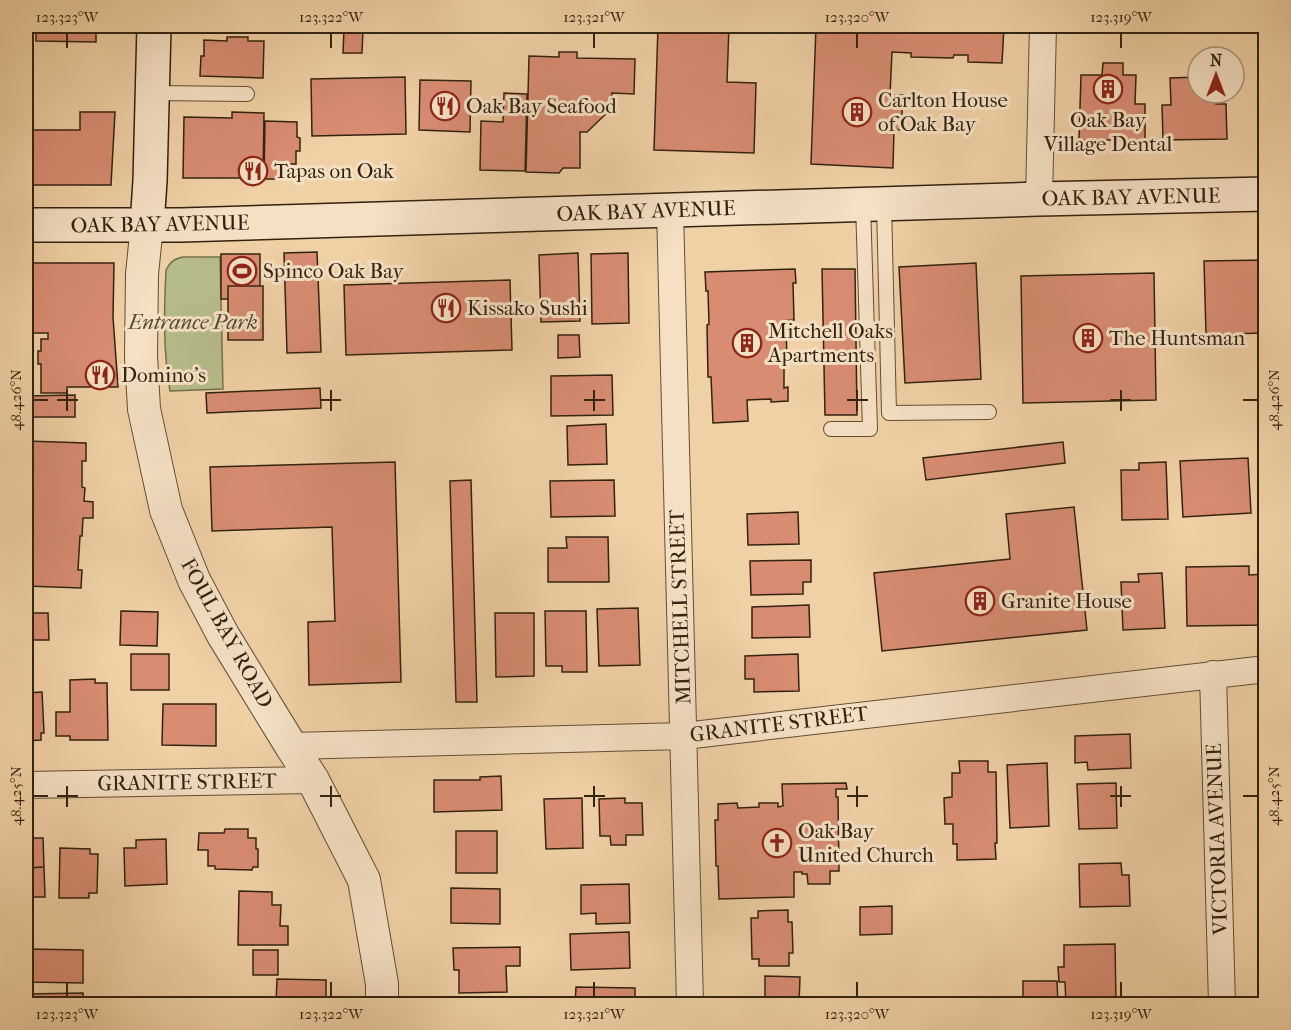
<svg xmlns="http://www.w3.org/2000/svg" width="1291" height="1030" viewBox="0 0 1291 1030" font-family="'IM FELL French Canon',serif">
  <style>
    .green { fill: #b6bc89; stroke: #74704c; stroke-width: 1.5 }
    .building { fill: #d88c72; stroke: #322310; stroke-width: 1.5 }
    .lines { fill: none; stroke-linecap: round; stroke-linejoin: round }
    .service-casing { stroke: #624e35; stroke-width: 16 }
    .minor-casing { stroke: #624e35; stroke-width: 28 }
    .tertiary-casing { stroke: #624e35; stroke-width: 34 }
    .secondary-casing { stroke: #322310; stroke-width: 36 }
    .service { stroke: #f5e0c4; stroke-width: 14 }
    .minor { stroke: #f5e0c4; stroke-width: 26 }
    .tertiary { stroke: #f5e0c4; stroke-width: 32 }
    .secondary { stroke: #f5e0c4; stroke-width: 33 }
    .ticks { fill: none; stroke: #322310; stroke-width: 2 }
    .labels { text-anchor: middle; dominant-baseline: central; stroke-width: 6; stroke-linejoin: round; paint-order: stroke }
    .poi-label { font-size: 21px; fill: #322310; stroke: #f5e0c4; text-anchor: start }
    .street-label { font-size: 21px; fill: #322310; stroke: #f5e0c4 }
    .park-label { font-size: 21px; font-style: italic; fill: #53492e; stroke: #f5e0c4 }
    .neatline { fill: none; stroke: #322310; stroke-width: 2 }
    .ticks-label { font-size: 15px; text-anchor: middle; fill: #322310 }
  </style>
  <rect width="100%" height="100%" fill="#f0d0a5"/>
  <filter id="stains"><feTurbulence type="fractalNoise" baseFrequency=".00333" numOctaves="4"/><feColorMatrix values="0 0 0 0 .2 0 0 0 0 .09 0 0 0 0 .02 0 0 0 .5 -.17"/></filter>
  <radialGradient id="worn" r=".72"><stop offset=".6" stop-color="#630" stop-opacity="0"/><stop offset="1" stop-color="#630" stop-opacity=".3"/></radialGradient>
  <path class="green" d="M183,257H220L223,389L170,391C163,350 164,311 166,270C171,261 174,259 183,257Z"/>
  <path class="building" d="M36,26H96V42L36,41Z
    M400,26H420V33L400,32Z
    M658,26H729L727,82L756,83L754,153L654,150Z
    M816,26H1004L1002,63L968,62V55H954L953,58L911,57V53L892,52L890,95H903L901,130L894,129L893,168L811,164Z
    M344,29L363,30L362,53H343Z
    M227,37H248V41H264L263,78L200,76L201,56H204V40L227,41Z
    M559,52H577V58L635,59L634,94L612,93L611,109L587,132H580V168H563L559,173L526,172L529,56L559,57Z
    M1264,54H1266V146H1263L1262,109H1264L1263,72H1265Z
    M1103,63H1123V75H1136L1135,104H1145V140H1079L1081,75H1102Z
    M405,77L406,134L312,136L311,79Z
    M1198,77V93H1216V104H1226L1227,139L1163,140L1162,105H1171L1170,78Z
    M420,80L471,81L470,132L419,130Z
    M504,93L527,94L525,171L480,170L481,121L503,122Z
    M80,112H115L111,185H26V130H80Z
    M232,112L264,113L263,178H183L184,117L232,118Z
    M265,121L297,122V137L300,138V151H296V164H289V179H264Z
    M317,252L321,352L287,353L284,253Z
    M578,253L580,321L541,322L539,255Z
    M628,253L629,323L592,324L591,254Z
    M221,254H260V286H228V299H221Z
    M1266,260V411H1262L1260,333L1206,335L1204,261Z
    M26,263H114L113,317L118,387H67V393H41V364H38V351H41V339H48V333H26Z
    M976,263L981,379L905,383L899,267Z
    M795,269L796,283H793L794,320L782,321L783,331H786L787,356H784V388L788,387V401L771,402V399L747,400L748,421L713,423L711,377H708L707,325L709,324L708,291H706L705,272Z
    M822,269H855L857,415H825Z
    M1154,273L1156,400L1023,403L1021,276Z
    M510,280L512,350L346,355L344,285Z
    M228,286H263V340H228Z
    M558,335H579L580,357L558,358Z
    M612,375L613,415L551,416V376Z
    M320,388L321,408L207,413L206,393Z
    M75,395V417H26V396Z
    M606,424L607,464L568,465L567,426Z
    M26,441L86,443V461H82V487L85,488L84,501L93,502V518H83L82,536H80L78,570H82L81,588L26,586Z
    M1063,442L1065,463L926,480L923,458Z
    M1248,458L1251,513L1183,517L1180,461Z
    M395,462L401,682L309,685L308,622L335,621L332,527L212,531L210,467Z
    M1166,462L1168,519L1122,520L1121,470H1139V463Z
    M471,480L477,702H456L450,481Z
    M614,480L615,516L551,517L550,481Z
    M1074,507L1087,630L882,651L874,573L1010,559L1006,514Z
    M798,512L799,544L748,545L747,514Z
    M566,537H608L609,582H548V548H567Z
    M811,560V582H803V594L751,595L750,561Z
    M1249,566V575L1266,574V625L1187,626L1186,567Z
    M1162,573L1165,628L1123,630L1121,582H1139L1138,574Z
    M809,605L810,637L752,638V607Z
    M638,608L640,665L599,666L597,609Z
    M121,611L158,612L157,646L120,645Z
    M545,611H586L587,672H562V666H546Z
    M26,613H48L49,640H26Z
    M495,613H534V676L496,677Z
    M131,654H169V690H131Z
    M798,654L799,691L754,692V679H745V656Z
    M95,679V683H107L108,740H70V736H56V712H70V680Z
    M42,692L44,733H41V740L26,741V693Z
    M163,704H216V746L162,745Z
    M1130,734L1131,768L1088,770L1087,762L1075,763V736Z
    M959,761H988V772H996L997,843H995L996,859L957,860V844H953V824H945L944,798L952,797V773H960Z
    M1047,763L1049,826L1010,828L1007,765Z
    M501,776L502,810L434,812V780H480V777Z
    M846,783L847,789H836V797H838L839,871H830V884H808L807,874H802V872H794V897L719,899L718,866H716L715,820H718V804L737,803L738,808L759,807V803H778V807L783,806L782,784Z
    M1116,783L1117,828L1079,829L1077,784Z
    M582,798L583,848L546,849L544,799Z
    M625,798V803H642L643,835H626V845H611L610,836H600L599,799Z
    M225,829H248V838H256V849H258V867H253L252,870L215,869V866H208V850H198L199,833H224Z
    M456,831H497V873H456Z
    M26,838H43L44,867L26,868Z
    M166,839L167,884L125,886L124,848H136V840Z
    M60,848L90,849V854H98L97,893H89V898H59Z
    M1121,863L1122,875H1129L1130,906L1080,907L1079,864Z
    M44,867L45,897H26V868Z
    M629,884L630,923L596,924V913L581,914V885Z
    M451,888L500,889V924L451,923Z
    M239,891L272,892V905H281L280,926H288V945H238Z
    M892,906V934L860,935V907Z
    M788,910V922H792L793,953H789V966H759V959H752L751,918H758V911Z
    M629,932L630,968L571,970L570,934Z
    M1115,944L1116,1003L1066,1004L1065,982H1059L1058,967H1064V945Z
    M520,947V966H506L507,992L459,993V970H454L453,948Z
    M26,949L83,950V983L26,982Z
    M253,950H278V975H253Z
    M765,976L800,977L799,1004H765Z
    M277,979L326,980V1004H276Z
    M1023,981H1057L1058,1004H1023Z
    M576,987L635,988V1004H575Z
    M83,993L84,1004H26V994Z
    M971,998H999V1004H971Z"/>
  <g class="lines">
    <g class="service-casing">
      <path id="service" d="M153,93L247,94
        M884,204L889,413L989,412
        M831,429H870L863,204"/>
    </g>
    <g class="minor-casing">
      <path id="minor" d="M1039,199L1043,26
        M670,210L690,1004
        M1213,674L1222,1004
        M291,746L684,736L1266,669
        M26,785L313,780"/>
    </g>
    <g class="tertiary-casing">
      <path id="tertiary" d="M147,225L142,274L141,356L144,409L166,510L194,580L223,635L291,746L313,780L364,880L382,984V1004"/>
    </g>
    <g class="secondary-casing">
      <path id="secondary" d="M26,225H181L1039,199L1266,194
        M147,225L150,181L154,26"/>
    </g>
    <use href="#service" class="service"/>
    <use href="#minor" class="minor"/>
    <use href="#tertiary" class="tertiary"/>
    <use href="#secondary" class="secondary"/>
  </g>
  <path class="ticks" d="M67,33V48M331,33V48M594,33V48M857,33V48M1121,33V48M67,390V411M331,390V411M594,390V411M857,390V411M1121,390V411M33,400H48M57,400H78M320,400H341M584,400H605M847,400H868M1110,400H1131M1243,400H1258M67,786V807M331,786V807M594,786V807M857,786V807M1121,786V807M33,796H48M57,796H78M320,796H341M584,796H605M847,796H868M1110,796H1131M1243,796H1258M67,982V997M331,982V997M594,982V997M857,982V997M1121,982V997"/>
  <defs>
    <g id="building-ring" transform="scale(1.5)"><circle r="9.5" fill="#f5e0c4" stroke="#8f2418" stroke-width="1.5"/><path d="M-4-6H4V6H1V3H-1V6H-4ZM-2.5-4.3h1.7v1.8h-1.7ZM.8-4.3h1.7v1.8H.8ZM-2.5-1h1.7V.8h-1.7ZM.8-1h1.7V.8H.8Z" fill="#8f2418"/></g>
    <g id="restaurant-ring" transform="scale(1.5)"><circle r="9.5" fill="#f5e0c4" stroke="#8f2418" stroke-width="1.5"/><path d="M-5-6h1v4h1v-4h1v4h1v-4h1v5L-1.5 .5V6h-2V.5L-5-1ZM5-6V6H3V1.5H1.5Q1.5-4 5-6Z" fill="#8f2418"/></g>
    <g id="stadium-ring" transform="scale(1.5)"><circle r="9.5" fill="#f5e0c4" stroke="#8f2418" stroke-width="1.5"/><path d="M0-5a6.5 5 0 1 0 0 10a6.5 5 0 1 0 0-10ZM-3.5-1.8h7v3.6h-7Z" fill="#8f2418"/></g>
    <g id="church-ring" transform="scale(1.5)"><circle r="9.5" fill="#f5e0c4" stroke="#8f2418" stroke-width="1.5"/><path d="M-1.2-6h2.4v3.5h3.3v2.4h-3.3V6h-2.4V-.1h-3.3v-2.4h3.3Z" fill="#8f2418"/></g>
  </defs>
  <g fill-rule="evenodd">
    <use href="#building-ring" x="1108" y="89"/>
    <use href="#restaurant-ring" x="445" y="106"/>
    <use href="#building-ring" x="857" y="112"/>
    <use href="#restaurant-ring" x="253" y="171"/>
    <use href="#stadium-ring" x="242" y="271"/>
    <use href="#restaurant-ring" x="446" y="308"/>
    <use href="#building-ring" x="1088" y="338"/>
    <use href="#building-ring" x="747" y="343"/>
    <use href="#restaurant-ring" x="100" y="375"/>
    <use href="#building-ring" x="980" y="601"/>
    <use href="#church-ring" x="777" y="843"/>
  </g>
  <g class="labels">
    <g class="poi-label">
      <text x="878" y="100">Carlton House<tspan x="878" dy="24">of Oak Bay</tspan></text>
      <text x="466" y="106">Oak Bay Seafood</text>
      <text x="1108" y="120" text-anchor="middle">Oak Bay<tspan x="1108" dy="24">Village Dental</tspan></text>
      <text x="274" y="171">Tapas on Oak</text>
      <text x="263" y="271">Spinco Oak Bay</text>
      <text x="467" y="308">Kissako Sushi</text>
      <text x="768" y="331">Mitchell Oaks<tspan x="768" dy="24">Apartments</tspan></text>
      <text x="1109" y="338">The Huntsman</text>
      <text x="121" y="375">Domino's</text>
      <text x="1001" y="601">Granite House</text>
      <text x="798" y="831">Oak Bay<tspan x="798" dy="24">United Church</tspan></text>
    </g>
    <g class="street-label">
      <text transform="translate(1131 197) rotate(-1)">OAK BAY AVENUE</text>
      <text transform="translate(646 211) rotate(-2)">OAK BAY AVENUE</text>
      <text transform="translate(160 224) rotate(-1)">OAK BAY AVENUE</text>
      <text transform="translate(680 607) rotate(-92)">MITCHELL STREET</text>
      <text transform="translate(227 633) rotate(61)">FOUL BAY ROAD</text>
      <text transform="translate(779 724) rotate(-7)">GRANITE STREET</text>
      <text transform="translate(187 782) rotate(-1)">GRANITE STREET</text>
      <text transform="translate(1217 839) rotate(-92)">VICTORIA AVENUE</text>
    </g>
    <g class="park-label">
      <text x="193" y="322">Entrance Park</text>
    </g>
  </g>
  <rect width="1291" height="1030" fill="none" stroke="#f0d0a5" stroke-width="66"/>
  <g transform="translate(1216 75)"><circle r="28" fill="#f5e0c4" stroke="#a7947c" stroke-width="1.5"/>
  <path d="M0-4.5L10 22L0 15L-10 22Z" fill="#8f2418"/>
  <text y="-9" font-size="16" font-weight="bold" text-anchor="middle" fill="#322310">N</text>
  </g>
  <rect x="33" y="33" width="1225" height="964" class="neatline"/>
  <g class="ticks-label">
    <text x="67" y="22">123.323°W</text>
    <text x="331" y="22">123.322°W</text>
    <text x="594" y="22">123.321°W</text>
    <text x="857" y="22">123.320°W</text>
    <text x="1121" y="22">123.319°W</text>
    <text transform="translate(16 400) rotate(-90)" y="5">48.426°N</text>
    <text transform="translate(1274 400) rotate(-90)" y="5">48.426°N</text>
    <text transform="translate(16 796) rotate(-90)" y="5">48.425°N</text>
    <text transform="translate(1274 796) rotate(-90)" y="5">48.425°N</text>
    <text x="67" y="1019">123.323°W</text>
    <text x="331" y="1019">123.322°W</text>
    <text x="594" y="1019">123.321°W</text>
    <text x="857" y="1019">123.320°W</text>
    <text x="1121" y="1019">123.319°W</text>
  </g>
  <rect width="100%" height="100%" filter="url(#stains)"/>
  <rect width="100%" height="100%" fill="url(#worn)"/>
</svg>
